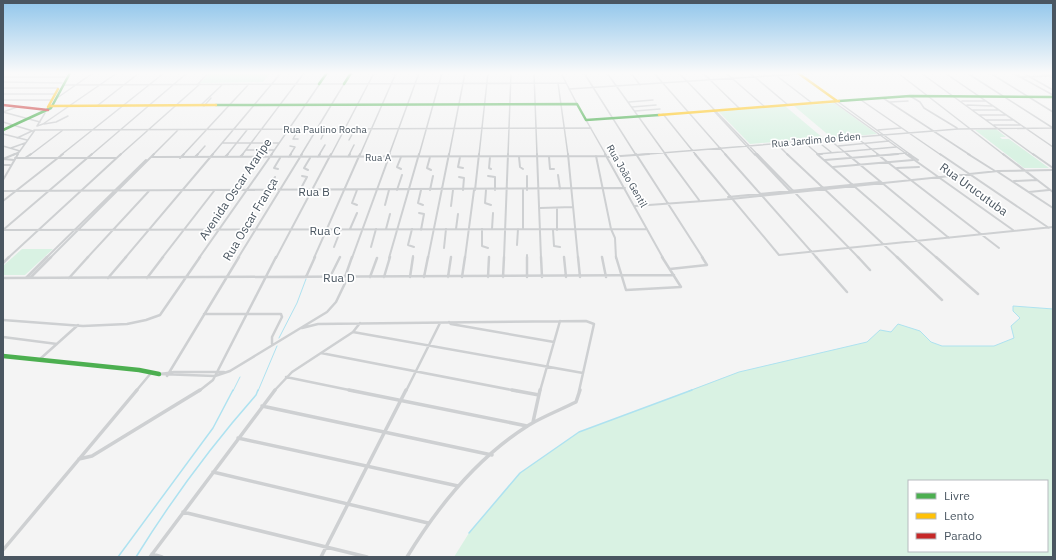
<svg xmlns="http://www.w3.org/2000/svg" width="1056" height="560" viewBox="0 0 1056 560" font-family="'IBM Plex Sans',sans-serif">
  <style>
    .green { fill: #d9f2e3; fill-rule: evenodd }
    .lines { fill: none; stroke-linecap: round; stroke-linejoin: round }
    .stream-far1 { stroke: #aee2f0; stroke-width: 1 }
    .stream { stroke: #aee2f0; stroke-width: 1.5 }
    .street-far3 { stroke: #ced0d2; stroke-width: 1.5 }
    .street-far2 { stroke: #ced0d2; stroke-width: 2 }
    .street-far1 { stroke: #ced0d2; stroke-width: 2.5 }
    .street { stroke: #ced0d2; stroke-width: 3.5 }
    .fast-far1 { stroke: #4caf50; stroke-width: 2.5 }
    .fast { stroke: #4caf50; stroke-width: 4.5 }
    .slow { stroke: #ffc107; stroke-width: 2.5 }
    .jam { stroke: #c62828; stroke-width: 2.5 }
    .labels { text-anchor: middle; dominant-baseline: central; stroke-width: 3.5; stroke-linejoin: round; paint-order: stroke }
    .far-street-label { font-size: 10px; fill: #4a5661; stroke: #fff }
    .street-label { font-size: 12px; fill: #4a5661; stroke: #fff }
  </style>
  <rect width="100%" height="100%" fill="#f4f4f4"/>
  <path class="green" d="M210,73H270L263,82L200,83Z
    M834,103L877,134L832,138L794,106Z
    M785,106L823,138L750,144L718,111Z
    M996,129L1006,137H1000L1002,139H1009L1049,168H1024L975,130Z
    M22,249H53L25,275H3V266Z
    M1013,306L1053,309V557H454L469,533L520,473L579,432L739,372L867,342L880,330L891,332L898,324L920,331L931,342L942,346H994L1014,338L1011,326L1020,318L1013,311ZM909,481H1047V551H909Z"/>
  <g class="lines">
    <path class="stream-far1" d="M279,338L297,303L306,279
      M233,391L240,377
      M258,391L277,346
      M689,391L739,372L867,342L880,330L891,332L898,324L920,331L931,342L942,346H994L1014,338L1011,326L1020,318L1013,311V306L1053,309"/>
    <path class="stream" d="M469,533L520,473L579,432L692,390
      M118,557L213,428L233,390
      M136,557C172,499 211,446 256,395L258,390"/>
    <path class="street-far3" d="M534,73L537,155
      M561,73L577,104
      M584,73L636,155
      M607,73L666,155
      M631,73L640,85
      M654,73L726,155
      M679,73L758,155
      M703,73L740,109
      M726,73L765,107
      M750,73L788,105
      M773,73L812,103
      M898,73L1004,155
      M921,73L1034,155
      M945,73L1053,147
      M967,73L1053,128
      M990,73L1053,112
      M1013,73L1053,95
      M1023,73L1053,90
      M1044,73L1053,78
      M3,75L6,73
      M3,77H65
      M1019,77L1053,76
      M3,82L62,83
      M558,83L568,155
      M198,84L208,73
      M63,85L566,83
      M3,88H58
      M569,89L814,73
      M3,94H55
      M910,96L920,102L924,108L957,128
      M57,98L93,73
      M883,98L970,155
      M3,100H52
      M861,100L941,155
      M837,101L911,155
      M962,101H985
      M629,102L653,100
      M834,102L908,155
      M890,102L908,101
      M201,105L222,85
      M967,105L992,106
      M97,106L139,73
      M204,106L211,98
      M632,107L656,105
      M713,110L755,155
      M972,110H999
      M635,111L660,109
      M3,112L40,122
      M3,112L17,107
      M663,114L696,155
      M979,115H1006
      M586,120L606,155
      M986,120H1013
      M3,122L33,131
      M44,124L56,122L68,116
      M994,125H1021
      M37,126L43,124L117,73
      M37,126L45,113
      M34,130L591,128
      M298,130L293,139H298
      M878,130L901,128
      M3,134L27,140
      M17,138L32,131
      M857,138L879,155
      M321,139L326,129
      M349,140L355,129
      M830,140L848,155
      M817,141L831,152
      M804,142L819,155
      M223,143H279
      M777,144L788,155
      M3,146L20,151
      M290,146L295,147L290,155
      M838,146L889,141
      M11,148L25,143
      M246,150H274
      M818,154L896,147
      M13,155L19,152
      M17,155L35,130
      M30,155L63,130
      M61,155L164,73
      M91,155L187,73
      M120,155L200,84
      M153,155L178,130
      M183,155L249,84
      M197,155L205,146
      M212,155L281,73
      M227,155L247,130
      M242,155L304,73
      M271,155L319,85
      M301,155L344,84
      M319,155L325,145
      M331,155L374,73
      M349,155L354,145
      M360,155L396,73
      M389,155L419,73
      M419,155L442,73
      M449,155L465,73
      M479,155L488,73
      M508,155L511,73
      M636,155L958,129L1053,128
      M887,155L906,153"/>
    <path class="street-far2" d="M537,154L541,258
      M568,154L578,258
      M605,154L663,258
      M636,154L703,258
      M665,154L699,200
      M695,154L779,255L1053,227
      M725,154L817,258
      M755,154L791,192
      M757,154L859,258
      M787,154L898,258
      M817,154L937,258
      M818,154H822
      M847,154L949,238
      M877,154L999,248
      M906,154L1013,230
      M909,154L918,160
      M940,154L1049,228
      M968,154L995,171
      M1003,154L1053,192
      M1033,154L1053,168
      M596,156L611,229L615,238L616,258
      M151,157L606,156
      M195,157L198,154
      M225,157L228,154
      M240,157L243,154
      M289,157L291,154
      M318,157L320,154
      M348,157L350,154
      M401,157L397,167L401,169
      M430,157L427,168L431,170
      M460,157L458,167L463,168
      M490,157L489,168L491,169
      M519,157L520,167L523,169
      M549,157L550,169H554
      M607,157L649,154
      M15,158H116
      M25,158L31,154
      M180,158L184,154
      M3,159L15,154
      M3,159L14,160
      M825,160L898,154
      M3,165H10
      M833,167L913,160
      M897,168L919,167
      M278,169L274,168L280,158
      M308,170L304,168L310,158
      M998,172L1053,208
      M558,175L560,189
      M488,176L495,177V190
      M527,176V190
      M459,177L464,178L463,190
      M3,180L18,154
      M1014,181L1037,180
      M268,190L275,177
      M300,190L307,177L302,176
      M357,190L352,203L357,205
      M397,190L402,175
      M421,190L418,203L423,205
      M430,190L433,176
      M475,190L479,154
      M486,190L485,203L491,205
      M523,190V229
      M3,191L625,188
      M1029,192L1049,190
      M728,197L880,182
      M3,201L63,154
      M385,205L389,190
      M451,206L453,190
      M635,206L731,199L998,171L1053,170
      M540,208L573,207
      M557,208V230
      M419,213L424,214L421,230
      M350,229L357,213
      M386,229L390,214
      M412,229L408,245L414,247
      M456,229L458,214
      M482,229V246L488,248
      M492,229L493,213
      M3,230L647,229
      M3,230L92,154
      M553,230L554,246L560,247
      M517,245L518,229
      M334,247L341,229
      M371,247L376,229
      M444,248L446,229
      M527,255V258
      M8,258L121,154
      M46,258L146,160
      M50,258L154,154
      M87,258L149,191
      M125,258L213,154
      M162,258L214,191
      M199,258L272,154
      M238,258L302,154
      M276,258L331,154
      M314,258L360,154
      M352,258L390,154
      M389,258L419,154
      M413,258V256
      M428,258L449,154
      M465,258L474,190
      M504,258L508,154"/>
    <path class="street-far1" d="M527,257V277
      M541,257L542,277
      M564,257L566,277
      M578,257L580,277
      M602,257L606,277
      M616,257L626,290L681,287L662,257
      M816,257L847,292
      M858,257L870,270
      M897,257L942,300
      M936,257L978,294
      M3,263L9,257
      M670,269L707,265L702,257
      M306,277L315,257
      M330,277L340,257
      M345,277L352,257
      M370,277L377,258
      M384,277L390,257
      M410,277L413,257
      M424,277L428,257
      M448,277L451,257
      M462,277L465,257
      M488,277L489,257
      M503,277L504,257
      M3,278L674,275
      M26,278L47,257
      M30,278L51,257
      M69,278L88,257
      M108,278L126,257
      M147,278L163,257
      M204,314H281L282,317L272,337V344
      M3,320L83,326L127,324L146,320L160,315L200,257
      M449,322L451,324L554,342
      M302,328L318,324L586,321L594,324L579,391
      M353,332L583,373
      M3,337L57,344
      M321,353L517,391
      M40,359L78,325
      M159,374L215,376L230,371L327,312L336,302L348,277
      M161,374L174,372H224
      M167,376L239,257
      M286,377L354,391
      M136,391L151,373
      M199,391L213,380L276,257
      M274,391L292,372L353,332L360,323
      M406,391L440,323
      M540,391L560,321"/>
    <path class="street" d="M349,390L527,426
      M512,390L539,395
      M262,406L492,455
      M533,422L540,390
      M238,438L458,486
      M79,459L92,456L200,390
      M213,472L428,523
      M183,512L367,557
      M3,550L137,390
      M152,554L162,557
      M150,557L275,390
      M321,557L406,390
      M407,557C438,506 478,457 529,425C544,416 560,410 576,402L580,390"/>
    <path class="fast-far1" d="M319,84L327,73
      M344,84L351,73
      M839,101L910,96L1053,97
      M216,105L577,104L586,120L659,115
      M3,130L51,108L70,73"/>
    <path class="fast" d="M3,356L139,370L159,374"/>
    <path class="slow" d="M798,73L837,101
      M49,106L216,105
      M48,107L58,89
      M659,115L839,101"/>
    <path class="jam" d="M3,105L48,110"/>
  </g>
  <linearGradient id="sky" x2="0" y2="1"><stop stop-color="#91c6eb"/><stop offset="0.48" stop-color="#fafafa"/><stop offset="1" stop-color="#fafafa" stop-opacity="0"/></linearGradient>
  <rect width="1056" height="152" fill="url(#sky)"/>
  <g class="labels">
    <g class="far-street-label">
      <text x="325" y="129">Rua Paulino Rocha</text>
      <text transform="translate(816 140) rotate(-5)">Rua Jardim do Éden</text>
      <text x="378" y="157">Rua A</text>
      <text transform="translate(627 176) rotate(60)">Rua João Gentil</text>
    </g>
    <g class="street-label">
      <text transform="translate(235 189) rotate(-56)">Avenida Oscar Araripe</text>
      <text transform="translate(974 189) rotate(36)">Rua Urucutuba</text>
      <text x="314" y="191">Rua B</text>
      <text transform="translate(250 219) rotate(-59)">Rua Oscar França</text>
      <text x="325" y="230">Rua C</text>
      <text x="339" y="277">Rua D</text>
    </g>
  </g>
  <rect width="1056" height="560" fill="none" stroke="#4a5661" stroke-width="8"/>
  <rect x="908" y="480" width="140" height="72" fill="#ffffff" stroke="#b7bbc0"/>
  <rect x="916" y="493" width="20" height="6" fill="#4caf50" stroke="#b7bbc0"/>
  <text x="944" y="500" font-size="12" fill="#4a5661">Livre</text>
  <rect x="916" y="513" width="20" height="6" fill="#ffc107" stroke="#b7bbc0"/>
  <text x="944" y="520" font-size="12" fill="#4a5661">Lento</text>
  <rect x="916" y="533" width="20" height="6" fill="#c62828" stroke="#b7bbc0"/>
  <text x="944" y="540" font-size="12" fill="#4a5661">Parado</text>
</svg>
